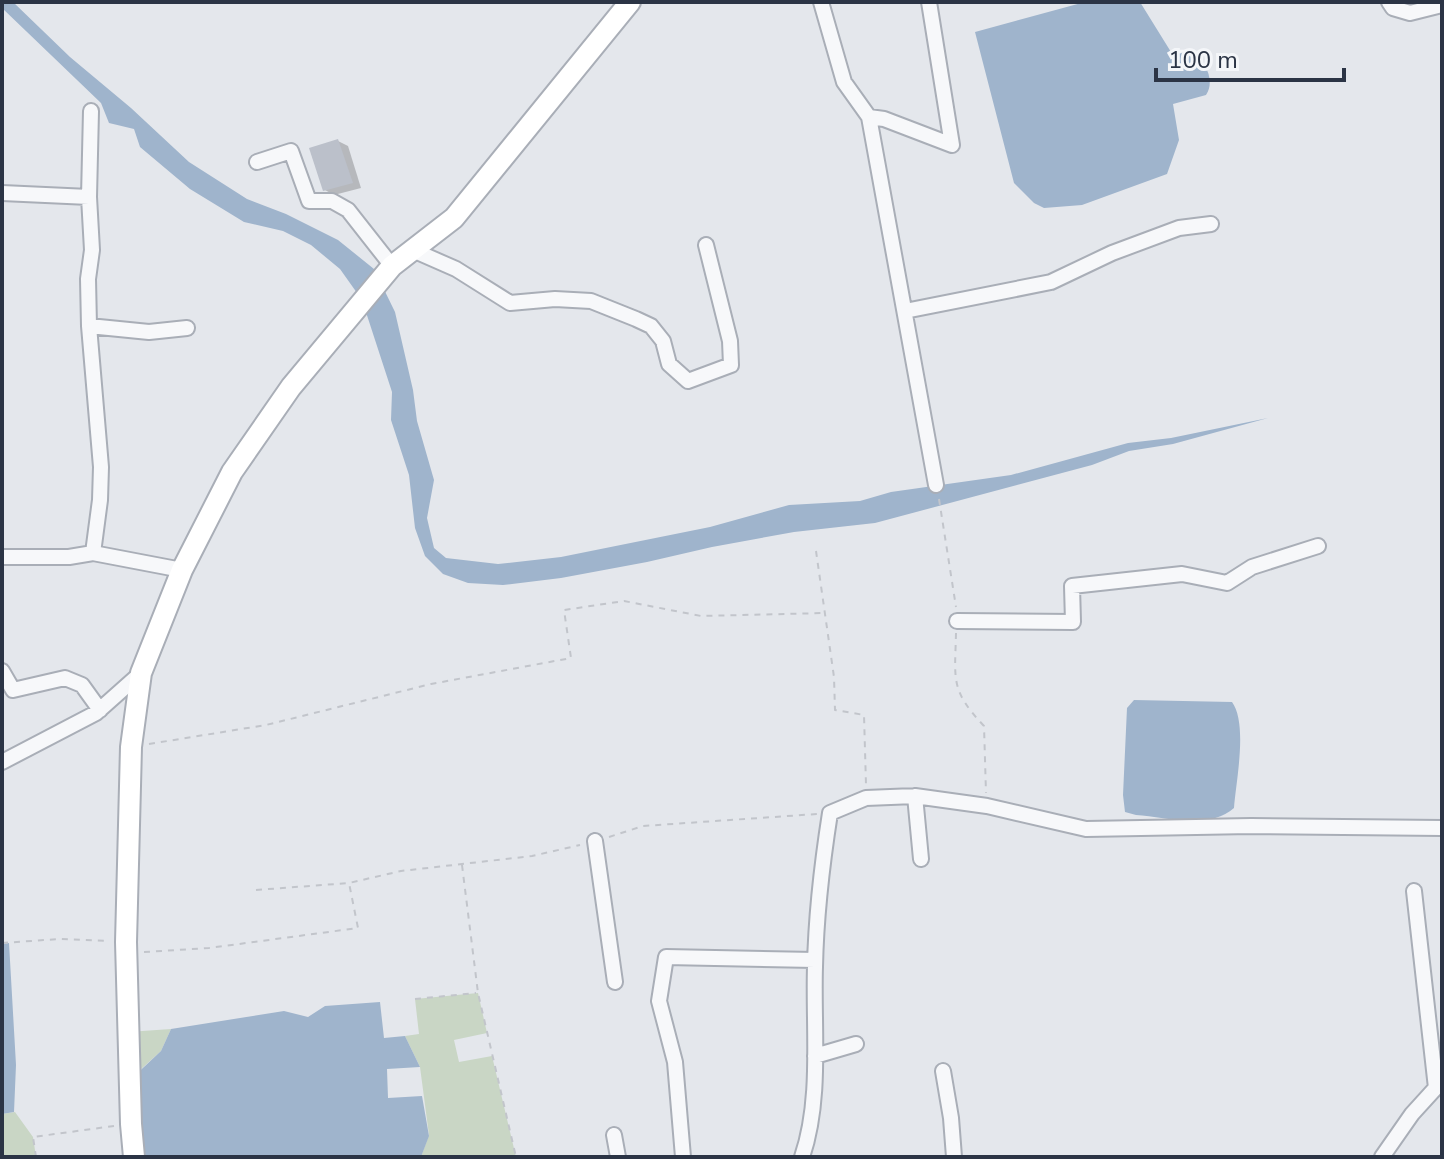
<svg xmlns="http://www.w3.org/2000/svg" width="1444" height="1159" viewBox="0 0 1444 1159" font-family="'Nunito Sans',sans-serif">
  <style>
    .green { fill: #c9d6c5 }
    .water { fill: #9fb4cc }
    .shadow { fill: #0003 }
    .building { fill: #bbc0ca }
    .lines { fill: none; stroke-linecap: round; stroke-linejoin: round }
    .street-casing { stroke: #a9aeb7; stroke-width: 18 }
    .secondary-casing { stroke: #a9aeb7; stroke-width: 24 }
    .path { stroke: #c2c5cb; stroke-width: 2; stroke-dasharray: 6 6; stroke-linecap: butt }
    .street { stroke: #f7f8fa; stroke-width: 14 }
    .secondary { stroke: #fff; stroke-width: 20 }
  </style>
  <rect width="100%" height="100%" fill="#e4e7ec"/>
  <path class="green" d="M478,993L487,1033L454,1040L459,1062L492,1056L516,1157H421L429,1135L420,1067L405,1036L419,1034L415,999Z
    M171,1029L161,1051L129,1080L128,1032Z
    M15,1112L33,1137L36,1157H2V1114Z"/>
  <path class="water" d="M2,2H13L70,57L131,108L189,162L247,199L286,214L338,240L374,269L395,312L413,390L417,421L434,480L427,518L434,548L446,558L498,564L561,557L710,527L789,505L860,501L891,492L1011,475L1128,443L1171,438L1268,418L1173,444L1129,451L1092,465L875,523L794,532L712,547L647,562L561,578L503,585L468,583L443,574L425,556L415,528L409,475L391,420L392,392L362,300L340,269L311,245L283,231L244,222L190,189L140,147L134,129L109,123L101,103L2,8Z
    M1085,2H1140L1171,52C1177,53 1187,52 1192,54C1207,61 1215,82 1206,95L1173,104L1179,140L1167,174L1082,205L1044,208L1034,203L1014,183L975,32Z
    M1134,700L1232,702C1248,724 1236,781 1234,808C1210,830 1165,817 1136,815L1125,812L1123,795L1127,708Z
    M9,943L16,1065L14,1112L2,1114V944Z
    M380,1002L384,1038L405,1036L420,1067L387,1069L388,1098L422,1096L429,1136L421,1157H135L129,1081L161,1051L171,1029L284,1011L308,1017L325,1006Z"/>
  <path class="shadow" d="M338,141L348,146L361,188L334,195L325,190Z"/>
  <path class="building" d="M338,139L353,183L323,191L309,148Z"/>
  <g class="lines">
    <g class="street-casing">
      <path id="street" d="M821,2L844,82L869,117L936,485
        M1389,2L1393,8L1410,13L1442,5
        M869,117L884,119L952,145L929,2
        M257,162L291,151L309,201H332L348,210L392,266
        M2,193L89,197L92,250L88,279L89,326L101,467L100,500L93,553L182,570
        M89,197L91,111
        M415,251L456,269L510,303L555,299L591,301L636,319L651,326L663,341L669,364L688,381L731,365L730,341L706,245
        M905,311L1051,282L1112,253L1179,228L1211,224
        M89,326L149,332L187,328
        M2,557H69L93,553
        M957,621L1073,622L1072,586L1182,574L1227,583L1252,567L1318,546
        M2,671L13,690L65,678L82,685L100,710
        M2,762L96,713L141,673
        M915,796L921,859
        M595,841L615,982
        M1414,891L1436,1088
        M815,1056L856,1044
        M943,1071L951,1118L954,1157
        M614,1135L618,1157
        M683,1157L675,1062L659,1001L666,957L815,960
        M802,1157C822,1099 813,1028 815,967C816,915 822,864 830,813L866,798L915,796L987,806L1086,829L1251,826L1442,828
        M1382,1157L1412,1114L1442,1081"/>
    </g>
    <g class="secondary-casing">
      <path id="secondary" d="M134,1157L131,1124L126,942L131,747L141,673L182,570L232,472L291,387L392,266L454,218L630,2"/>
    </g>
    <path class="path" d="M939,499L956,607
      M816,551L834,677L835,710L864,715L866,785
      M956,633C955,680 950,690 984,726L986,793
      M149,744L266,725L431,684L571,658L564,610L624,601L701,616L825,613
      M609,837L643,826L817,814
      M462,865L478,993L516,1157
      M256,890L349,883L401,871L532,856L580,845
      M2,943L60,939L109,941
      M144,952L209,948L358,928L349,883
      M415,999L476,993
      M36,1157L33,1137L114,1126"/>
    <use href="#street" class="street"/>
    <use href="#secondary" class="secondary"/>
  </g>
  <rect width="1444" height="1159" fill="none" stroke="#2b3445" stroke-width="8"/>
  <path d="M1156 68v12h188v-12" fill="none" stroke="#2b3445" stroke-width="4"/>
  <text x="1168" y="68" font-size="24" fill="#2b3445" stroke="#f4f6f9" stroke-width="6" paint-order="stroke">100 m</text>
</svg>
